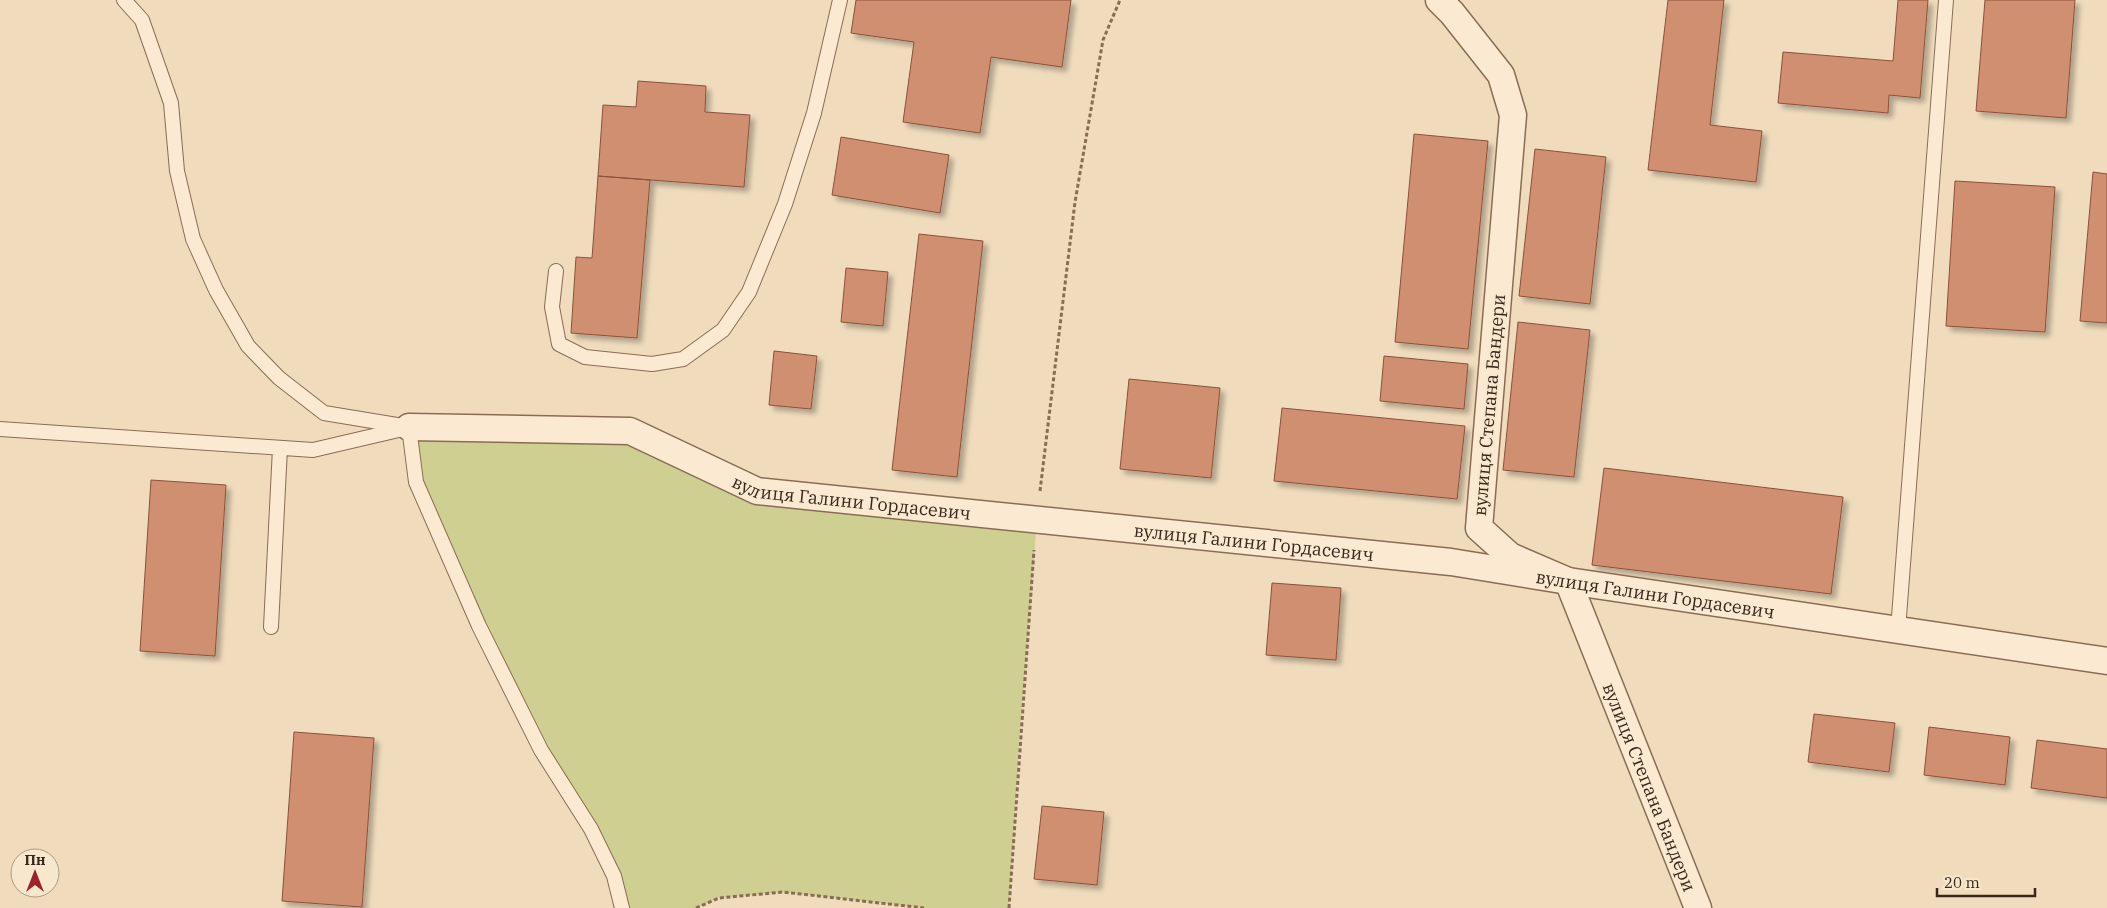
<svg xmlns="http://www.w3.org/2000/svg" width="2107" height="908" viewBox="0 0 2107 908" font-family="'IBM Plex Serif',serif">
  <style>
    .green { fill: #cecf91 }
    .building { fill: #d18f71; stroke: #8a513a; filter: url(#shadow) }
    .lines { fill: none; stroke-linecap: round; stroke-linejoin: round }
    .lane-casing { stroke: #896c55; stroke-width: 16 }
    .street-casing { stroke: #896c55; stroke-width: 29 }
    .path { stroke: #896c55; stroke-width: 3; stroke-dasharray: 4 2.5; stroke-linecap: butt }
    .lane { stroke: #fbead1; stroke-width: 14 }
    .street { stroke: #fbead1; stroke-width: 26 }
    .labels { text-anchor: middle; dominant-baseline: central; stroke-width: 4; stroke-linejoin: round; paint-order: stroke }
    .street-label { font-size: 18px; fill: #38261b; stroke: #f7e7cd }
  </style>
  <defs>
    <filter id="shadow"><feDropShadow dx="4.5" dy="4.5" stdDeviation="2.5" flood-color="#0004"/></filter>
  </defs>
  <rect width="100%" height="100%" fill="#f0dcbd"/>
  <path class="green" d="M409,427L630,431L757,491L1037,520L1020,729L1009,908H924L783,892L719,898L696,908H622L614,876L541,750L416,482Z"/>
  <path class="building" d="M856,0H1071L1062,67L991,57L980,133L903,122L914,42L851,33Z
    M1668,0H1724L1710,125L1762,131L1756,182L1648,170Z
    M1898,0H1928L1920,98L1889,95L1888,113L1778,103L1783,52L1893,61Z
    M1985,0H2075L2066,118L1976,111Z
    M638,81L706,86L705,112L750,115L744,187L598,176L603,105L636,107Z
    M1414,134L1488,141L1468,349L1395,342Z
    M841,137L949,155L940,213L832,195Z
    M1535,149L1606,157L1590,304L1519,296Z
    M2093,172L2107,174V323L2080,321Z
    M598,176L650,180L637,338L571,333L576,257L592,258Z
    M1955,181L2055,187L2045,332L1946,326Z
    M919,234L983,241L957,477L892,470Z
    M846,268L888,272L883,326L841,322Z
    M1518,322L1590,330L1574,477L1503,470Z
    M774,351L817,356L811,409L769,405Z
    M1384,356L1468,364L1464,409L1380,401Z
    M1129,379L1220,388L1211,478L1120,469Z
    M1282,408L1465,426L1457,499L1274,481Z
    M1604,468L1843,497L1831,594L1592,565Z
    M151,480L226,485L215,656L140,651Z
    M1272,583L1341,588L1336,660L1266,655Z
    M1814,714L1895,723L1889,772L1808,762Z
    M1929,727L2010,737L2005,785L1924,775Z
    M294,732L374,738L362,907L282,901Z
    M2037,740L2107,749V798L2031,788Z
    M1042,806L1104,812L1097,885L1034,879Z"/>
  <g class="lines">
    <g class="lane-casing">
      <path id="lane" d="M124,0L142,20L171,103L177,171L193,239L216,290L248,346L279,378L324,413L409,427
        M556,271L552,307L559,344L585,357L652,364L683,359L723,330L749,292L785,204L814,113L840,0
        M409,427L416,482L479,626L541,750L591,829L614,876L622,908
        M0,429L313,450L403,429
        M271,627L280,448
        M1898,630L1946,0"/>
    </g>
    <g class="street-casing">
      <g id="street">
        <path id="s1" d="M1439,0L1452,13L1501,75L1513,115L1479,528L1510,556L1568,581L1698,908"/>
        <path id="s2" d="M409,427L630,431L757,491L1451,562L1568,581L2107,661"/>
      </g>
    </g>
    <path class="path" d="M1040,491L1075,202L1103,40L1120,0
      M696,908L719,898L783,892L924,908
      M1009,908L1034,550"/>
    <use href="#lane" class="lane"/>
    <use href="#street" class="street"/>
  </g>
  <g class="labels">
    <g class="street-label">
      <text transform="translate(1489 405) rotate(-85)">вулиця Степана Бандери</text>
      <text stroke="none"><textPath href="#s2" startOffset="456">вулиця Галини Гордасевич</textPath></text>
      <text stroke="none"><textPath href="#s2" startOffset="861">вулиця Галини Гордасевич</textPath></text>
      <text stroke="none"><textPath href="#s2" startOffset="1266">вулиця Галини Гордасевич</textPath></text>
      <text stroke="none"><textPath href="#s1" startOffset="880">вулиця Степана Бандери</textPath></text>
    </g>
  </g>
  <g transform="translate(35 873)"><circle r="24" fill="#f7e7cd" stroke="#ab9a86"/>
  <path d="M0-4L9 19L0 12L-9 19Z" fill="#9c222f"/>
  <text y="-8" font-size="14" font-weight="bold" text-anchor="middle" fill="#38261b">Пн</text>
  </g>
  <path d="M1937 888v8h98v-8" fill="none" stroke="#38261b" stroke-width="2.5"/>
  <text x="1944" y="888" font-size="15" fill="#38261b" stroke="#f7e7cd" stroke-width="4" paint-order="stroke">20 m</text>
</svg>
